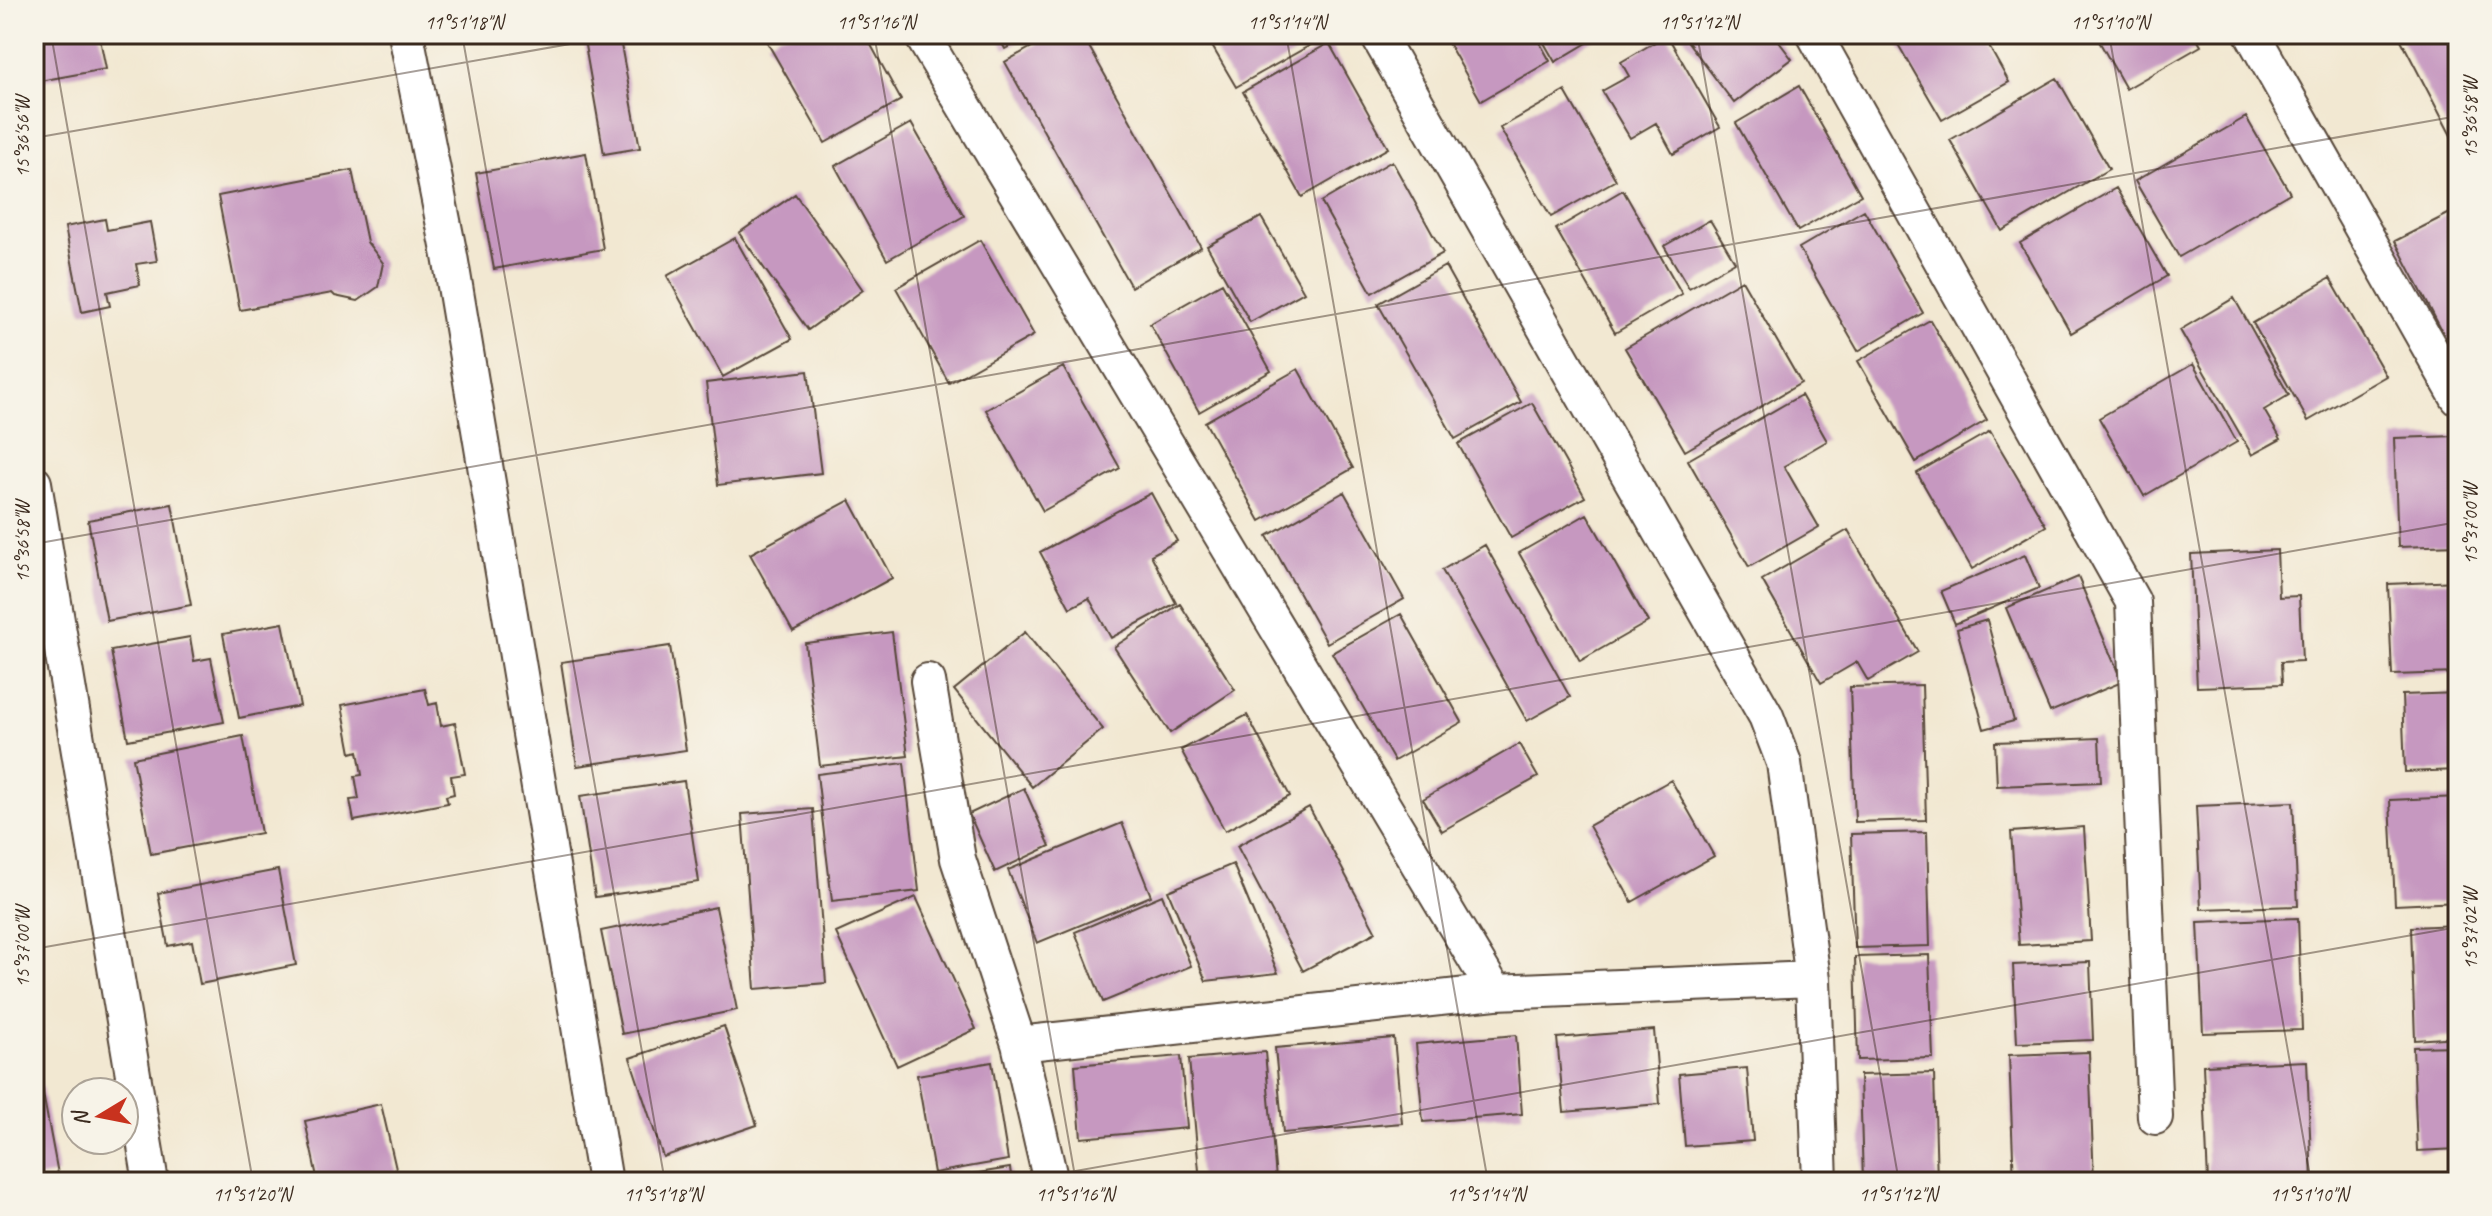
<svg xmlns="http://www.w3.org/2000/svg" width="2492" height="1216" viewBox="0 0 2492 1216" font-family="Caveat,sans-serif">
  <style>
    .building { fill: #c698c0 }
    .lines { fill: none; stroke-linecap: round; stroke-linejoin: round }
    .street-casing { stroke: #564639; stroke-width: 38 }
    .street { stroke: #fff; stroke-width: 34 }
    .ticks { fill: none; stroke: #3b2a1e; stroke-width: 2; stroke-opacity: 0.45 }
    .neatline { fill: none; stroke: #3b2a1e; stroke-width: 3 }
    .ticks-label { font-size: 20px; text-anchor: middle; fill: #3b2a1e }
  </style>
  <rect width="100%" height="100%" fill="#f7f3e8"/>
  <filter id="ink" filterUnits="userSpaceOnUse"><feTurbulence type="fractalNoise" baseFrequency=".0125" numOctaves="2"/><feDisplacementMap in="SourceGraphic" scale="16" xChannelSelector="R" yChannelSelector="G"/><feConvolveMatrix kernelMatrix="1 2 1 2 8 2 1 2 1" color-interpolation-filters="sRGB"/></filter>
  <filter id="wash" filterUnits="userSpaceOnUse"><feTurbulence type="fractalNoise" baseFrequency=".006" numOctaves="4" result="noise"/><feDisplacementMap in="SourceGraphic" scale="32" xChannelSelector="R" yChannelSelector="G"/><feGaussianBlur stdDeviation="1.8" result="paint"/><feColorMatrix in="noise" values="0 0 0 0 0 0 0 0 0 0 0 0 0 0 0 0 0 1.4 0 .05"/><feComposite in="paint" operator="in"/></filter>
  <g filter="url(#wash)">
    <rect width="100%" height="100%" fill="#f2e8d2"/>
    <g id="blocks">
      <path class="building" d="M34,34H99L106,69L34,82Z
        M583,34H619L640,148L604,154Z
        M781,34H865L901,100L825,143L767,42Z
        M997,34H1032L1005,49Z
        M1055,34H1082L1201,247L1131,287L1005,62Z
        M1205,34H1330L1236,87Z
        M1443,34H1535L1550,61L1481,101Z
        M1539,34H1602L1555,62Z
        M1682,34H1773L1792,59L1734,103Z
        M1892,34H1982L2009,82L1942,120Z
        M2095,34H2194L2201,46L2126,89Z
        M2398,34H2452L2458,45V149Z
        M1667,35L1720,127L1673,154L1656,123L1630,138L1602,91L1629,76L1621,62Z
        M1329,43L1388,148L1302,197L1243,92Z
        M2057,78L2109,169L2002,231L1950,140Z
        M1799,86L1861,195L1798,231L1736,123Z
        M1565,91L1616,180L1551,217L1500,128Z
        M2246,117L2290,193L2179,257L2135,181Z
        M911,123L964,216L887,260L835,166Z
        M586,153L603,249L494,269L476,173Z
        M1392,161L1443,253L1372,293L1321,202Z
        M352,170L367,242L383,263L378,287L358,301L335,296L332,293L240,310L218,196Z
        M2116,188L2167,276L2071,333L2020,243Z
        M1623,190L1682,294L1615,333L1556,229Z
        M795,194L863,290L808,330L739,233Z
        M2458,209V357L2456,358L2395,241Z
        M1864,210L1923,313L1858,351L1799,248Z
        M1261,217L1304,292L1250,322L1207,246Z
        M105,219L107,230L150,222L157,261L136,264L140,285L107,292L110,306L82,312L65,227Z
        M1710,220L1735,262L1689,288L1664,246Z
        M735,238L792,339L723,377L667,276Z
        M980,240L1034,335L949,383L896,288Z
        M1445,266L1521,402L1455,439L1378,304Z
        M2330,278L2386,376L2308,421L2253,323Z
        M1742,280L1801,383L1685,451L1625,348Z
        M1222,283L1271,371L1199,412L1150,324Z
        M2234,298L2289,395L2264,410L2281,439L2252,455L2180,330Z
        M1930,320L1987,420L1916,462L1858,361Z
        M2193,364L2237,442L2144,496L2099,418Z
        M1063,367L1120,468L1043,511L986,410Z
        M1298,369L1353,468L1260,521L1205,422Z
        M808,371L821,473L718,485L706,383Z
        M1801,395L1827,441L1784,466L1819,527L1749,567L1688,460Z
        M1532,403L1585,497L1511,538L1458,444Z
        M1990,431L2046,526L1972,569L1917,473Z
        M2458,436V545L2398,547L2394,438Z
        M1344,492L1404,599L1327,643L1267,536Z
        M1151,493L1177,541L1151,555L1176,603L1111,638L1089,598L1070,608L1040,552Z
        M850,500L892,578L793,632L750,554Z
        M172,504L191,605L107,621L88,520Z
        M1587,514L1648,622L1580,661L1519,553Z
        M1848,530L1918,652L1868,681L1857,662L1821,683L1762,580Z
        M1485,545L1570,697L1527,721L1442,570Z
        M2277,550L2279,597L2299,596L2302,661L2281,662L2282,684L2197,687L2191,554Z
        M2025,555L2039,588L1955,624L1941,591Z
        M2078,577L2122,682L2050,712L2006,608Z
        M2458,581V673L2392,675L2388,584Z
        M1180,604L1235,690L1170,733L1114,647Z
        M1401,614L1462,722L1394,761L1332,653Z
        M1987,620L2014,721L1984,729L1957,629Z
        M283,623L300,706L239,718L223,634Z
        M892,632L908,756L820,766L805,643Z
        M1025,632L1103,729L1032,787L954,690Z
        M190,637L194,661L211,658L224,722L128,740L111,651Z
        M670,646L686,750L577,766L561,662Z
        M1922,685L1926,820L1855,822L1850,687Z
        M425,689L429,705L437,703L441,726L455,723L465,774L451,776L454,794L446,796L448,803L354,821L350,800L359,799L355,776L362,775L358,751L351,753L342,705Z
        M2458,693V770L2405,772L2402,695Z
        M1247,715L1290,796L1225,831L1181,750Z
        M243,736L261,833L151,854L133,758Z
        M2099,738L2101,782L1997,786L1995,742Z
        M1519,744L1538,777L1442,831L1423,799Z
        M904,763L919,891L832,901L817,774Z
        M1671,780L1714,856L1632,902L1589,826Z
        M684,781L699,882L595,897L580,796Z
        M1024,788L1050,846L995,872L969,814Z
        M2458,797V902L2395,905L2390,800Z
        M2293,802L2298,906L2201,909L2196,806Z
        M1309,807L1376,932L1303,971L1237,846Z
        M813,809L826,983L755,989L742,814Z
        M1122,823L1151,896L1037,943L1008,870Z
        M2084,827L2091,941L2019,945L2011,832Z
        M1927,832L1930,946L1855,948L1851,834Z
        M1233,864L1278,973L1206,981L1168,891Z
        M278,870L296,965L200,984L192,941L168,946L158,893Z
        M1162,895L1191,966L1103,1002L1075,932Z
        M916,897L976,1029L897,1066L836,933Z
        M716,907L737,1010L622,1034L601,931Z
        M2298,918L2302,1030L2203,1033L2198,922Z
        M2458,925V1037L2415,1040L2411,927Z
        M1929,955L1933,1058L1858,1060L1855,957Z
        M2090,962L2093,1040L2017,1043L2013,965Z
        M724,1026L757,1125L663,1157L630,1058Z
        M1654,1030L1660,1104L1564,1112L1557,1038Z
        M1516,1035L1522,1114L1423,1122L1416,1044Z
        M1394,1038L1402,1123L1283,1133L1275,1048Z
        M2458,1046V1149L2417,1151L2413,1047Z
        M1265,1052L1276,1179L1200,1182L1189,1059Z
        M2089,1052L2094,1182H2014L2009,1055Z
        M1181,1056L1187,1128L1081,1138L1075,1065Z
        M2307,1061L2312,1182H2208L2203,1065Z
        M992,1062L1008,1160L934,1173L917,1075Z
        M1747,1068L1753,1141L1685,1146L1679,1074Z
        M39,1072L58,1174L34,1178V1073Z
        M1934,1073L1937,1182H1863L1860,1075Z
        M381,1104L399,1182H318L305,1121Z
        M1010,1168L1012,1182H934V1180Z"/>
    </g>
  </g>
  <g filter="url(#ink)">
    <use href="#blocks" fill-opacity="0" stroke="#564639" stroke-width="2"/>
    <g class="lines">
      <g class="street-casing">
        <path id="street" d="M406,34L450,256L605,1182
          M921,34L1495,992
          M1377,34L1766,716L1784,763L1813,979L1820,1182
          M1814,34L2133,602L2155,1117
          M2252,34L2458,398
          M34,483L151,1182
          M928,681L958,859L1019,1044L1051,1182
          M1019,1044L1495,992L1813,979"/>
      </g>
      <use href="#street" class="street"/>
    </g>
  </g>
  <path class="ticks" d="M51,34L253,1182M462,34L665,1182M874,34L1076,1182M1286,34L1488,1182M1697,34L1899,1182M2109,34L2311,1182M34,138L627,34M34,544L2458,116M34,949L2458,522M1013,1182L2458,927"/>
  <rect width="2492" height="1216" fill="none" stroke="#f7f3e8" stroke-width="88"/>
  <g transform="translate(100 1116) rotate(260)"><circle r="38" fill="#f7f3e8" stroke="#aca397" stroke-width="2"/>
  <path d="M0-6L14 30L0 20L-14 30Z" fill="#c8321e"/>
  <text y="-12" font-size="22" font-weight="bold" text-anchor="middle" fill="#3b2a1e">N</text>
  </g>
  <rect x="44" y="44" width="2404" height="1128" class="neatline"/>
  <g class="ticks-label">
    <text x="464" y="29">11°51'18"N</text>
    <text x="876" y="29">11°51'16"N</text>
    <text x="1287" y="29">11°51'14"N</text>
    <text x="1699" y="29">11°51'12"N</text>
    <text x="2110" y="29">11°51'10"N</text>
    <text transform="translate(2470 118) rotate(-90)" y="7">15°36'58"W</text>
    <text transform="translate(22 137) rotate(-90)" y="7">15°36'56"W</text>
    <text transform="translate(2470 524) rotate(-90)" y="7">15°37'00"W</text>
    <text transform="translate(22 542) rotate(-90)" y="7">15°36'58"W</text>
    <text transform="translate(2470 929) rotate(-90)" y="7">15°37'02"W</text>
    <text transform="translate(22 947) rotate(-90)" y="7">15°37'00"W</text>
    <text x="252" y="1201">11°51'20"N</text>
    <text x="663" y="1201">11°51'18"N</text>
    <text x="1075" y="1201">11°51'16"N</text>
    <text x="1486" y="1201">11°51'14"N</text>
    <text x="1898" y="1201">11°51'12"N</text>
    <text x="2309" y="1201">11°51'10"N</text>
  </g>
</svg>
